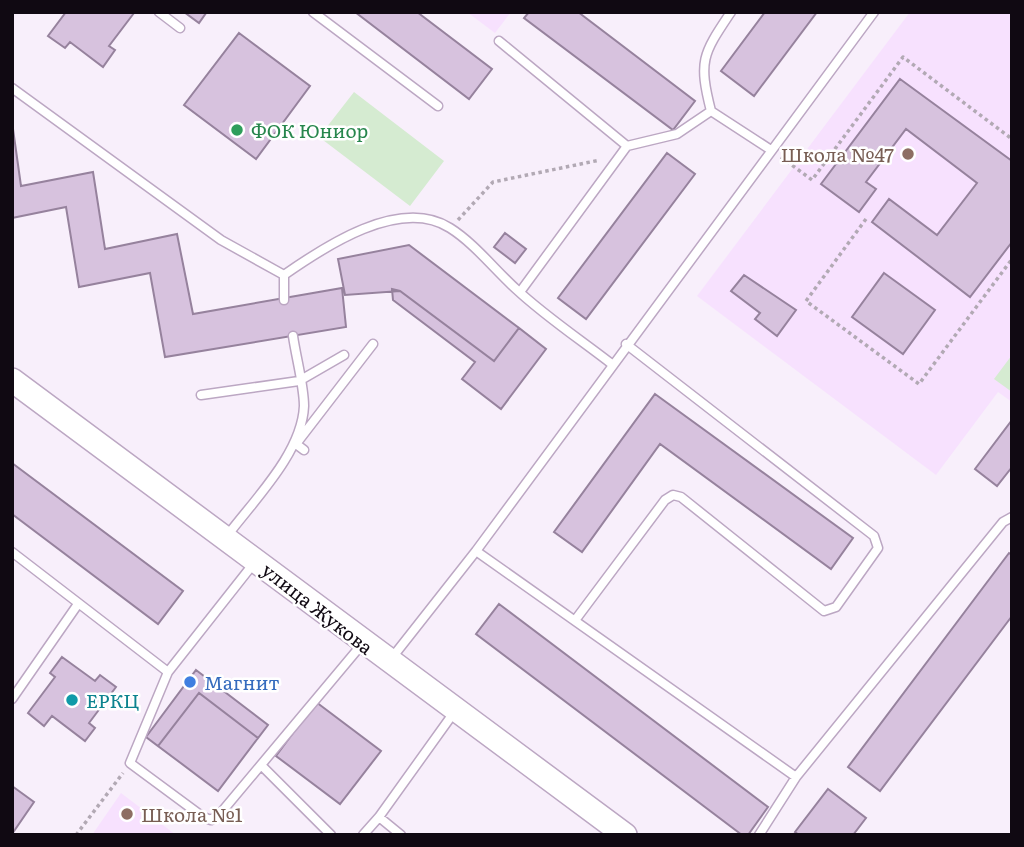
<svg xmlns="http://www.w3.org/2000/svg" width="1024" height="847" viewBox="0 0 1024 847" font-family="Literata,serif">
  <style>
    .built { fill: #f7e1fe }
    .green { fill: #d5ebd1 }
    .building { fill: #d7c2de; stroke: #96829d; stroke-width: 2 }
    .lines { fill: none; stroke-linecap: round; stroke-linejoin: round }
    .lane-casing { stroke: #bca7c3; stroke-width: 11 }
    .secondary-casing { stroke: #bca7c3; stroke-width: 26 }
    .path { stroke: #b2a9b4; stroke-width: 3.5; stroke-dasharray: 3.5 3.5; stroke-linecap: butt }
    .lane { stroke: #fff; stroke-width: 8 }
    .secondary { stroke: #fff; stroke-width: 23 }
    .leisure-dot { fill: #2e9e5b; stroke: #fff; stroke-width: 2.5 }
    .education-dot { fill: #8d6e63; stroke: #fff; stroke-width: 2.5 }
    .shop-dot { fill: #3f7fe0; stroke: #fff; stroke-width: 2.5 }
    .culture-dot { fill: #0f9aa8; stroke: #fff; stroke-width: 2.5 }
    .labels { text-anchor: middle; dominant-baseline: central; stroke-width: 5; stroke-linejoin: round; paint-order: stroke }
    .leisure-label { font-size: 19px; fill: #27864d; stroke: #fff; text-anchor: start }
    .education-label { font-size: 19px; fill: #785e54; stroke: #fff; text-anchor: end }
    .street-label { font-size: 19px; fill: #100912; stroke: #fff }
    .shop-label { font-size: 19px; fill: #366cbe; stroke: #fff; text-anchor: start }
    .culture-label { font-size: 19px; fill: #0d838f; stroke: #fff; text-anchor: start }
  </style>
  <rect width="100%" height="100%" fill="#f8effb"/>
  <path class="built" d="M467,12H511L495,33Z
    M910,12H1012V402L998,392L936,475L697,296Z
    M121,793L176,835H92Z"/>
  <path class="green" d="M354,92L444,161L410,206L319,137Z
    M1012,355V392L994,379Z"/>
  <path class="building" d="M66,12H134V13L109,46L115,50L103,67L70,42L65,48L48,36Z
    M184,12H205L206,13L199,23Z
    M355,12H417L492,69L469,99Z
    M529,12H578L695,101L673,130L524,18Z
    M765,12H817L754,96L721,71Z
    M239,33L310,86L256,159L184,105Z
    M900,79L1012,161V242L970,297L872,222L889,199L937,235L977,183L906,129L866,182L876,189L859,212L821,184Z
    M12,122L21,186L93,172L105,249L177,234L193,314L342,288L346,327L165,357L150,273L79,287L66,207L12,218Z
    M667,153L695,174L586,319L558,298Z
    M505,233L526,249L515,263L494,247Z
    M409,245L519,328L494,361L400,291L345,295L338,259Z
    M884,273L935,310L903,354L852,317Z
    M744,275L796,310L777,336L755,319L760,313L731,291Z
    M392,289L400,291L494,361L519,328L546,349L501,409L462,379L475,362L393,300Z
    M655,394L853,538L831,569L660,444L582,552L554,532Z
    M1012,420V467L997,486L975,469Z
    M12,463L183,591L158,624L12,514Z
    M1009,553L1012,555V616L880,791L848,767Z
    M499,604L768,807L748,835H742L476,634Z
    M62,657L95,681L100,675L116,687L89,723L95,728L85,741L52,716L44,726L28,713L55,677L50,673Z
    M196,670L268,725L258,738L199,693L158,746L146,737Z
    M199,693L258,738L218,791L158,746Z
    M316,702L381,751L340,804L276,756Z
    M12,786L34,802L12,834Z
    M828,789L866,818L853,835H799L795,832Z"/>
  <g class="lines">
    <g class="lane-casing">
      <path id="lane" d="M159,12L180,28
        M313,12L438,106
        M731,12C703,54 698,60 711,111L771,150
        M499,41L627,146L520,292
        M12,88L221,240L284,275
        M627,146L677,134L711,111
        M284,300V275C324,247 400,196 450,228C474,243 495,270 516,289C546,317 581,340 613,365
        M201,395L299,381L344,355
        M304,450L296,444L373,344
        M227,536C254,500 302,453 304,406C304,386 296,357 293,336
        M476,551L796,777
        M12,552L168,672
        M254,563L168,672L130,763L203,817L211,820L219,815L363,643
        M576,619L665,500L673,495L681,497L824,611L836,607L878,548L874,536L626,344
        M391,659L476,551L874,12
        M12,699L78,604
        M261,765L331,835
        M379,817L401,835
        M363,835L379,817L455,711
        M759,835L796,777L1003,522L1012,517"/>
    </g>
    <g class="secondary-casing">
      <path id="secondary" d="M12,380L625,835"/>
    </g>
    <path class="path" d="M781,157L812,180L903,57L1012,139
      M866,219L806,301L919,384L1012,259
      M458,220L493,182L600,160
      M76,835L123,773"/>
    <use href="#lane" class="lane"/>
    <use href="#secondary" class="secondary"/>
  </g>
  <circle class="leisure-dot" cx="237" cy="130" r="7"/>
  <g class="education-dot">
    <circle cx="908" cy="154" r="7"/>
    <circle cx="127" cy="814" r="7"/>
  </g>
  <circle class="shop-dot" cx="190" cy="682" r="7"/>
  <circle class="culture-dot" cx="72" cy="700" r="7"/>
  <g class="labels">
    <g class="leisure-label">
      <text x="251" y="130">ФОК Юниор</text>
    </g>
    <g class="education-label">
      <text x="894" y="154">Школа №47</text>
      <text x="141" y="814" text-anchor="start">Школа №1</text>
    </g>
    <g class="street-label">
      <text transform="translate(318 608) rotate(38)">улица Жукова</text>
    </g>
    <g class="shop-label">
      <text x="204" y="682">Магнит</text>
    </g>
    <g class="culture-label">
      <text x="86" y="700">ЕРКЦ</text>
    </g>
  </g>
  <rect width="1024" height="847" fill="none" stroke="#100912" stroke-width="28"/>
</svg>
